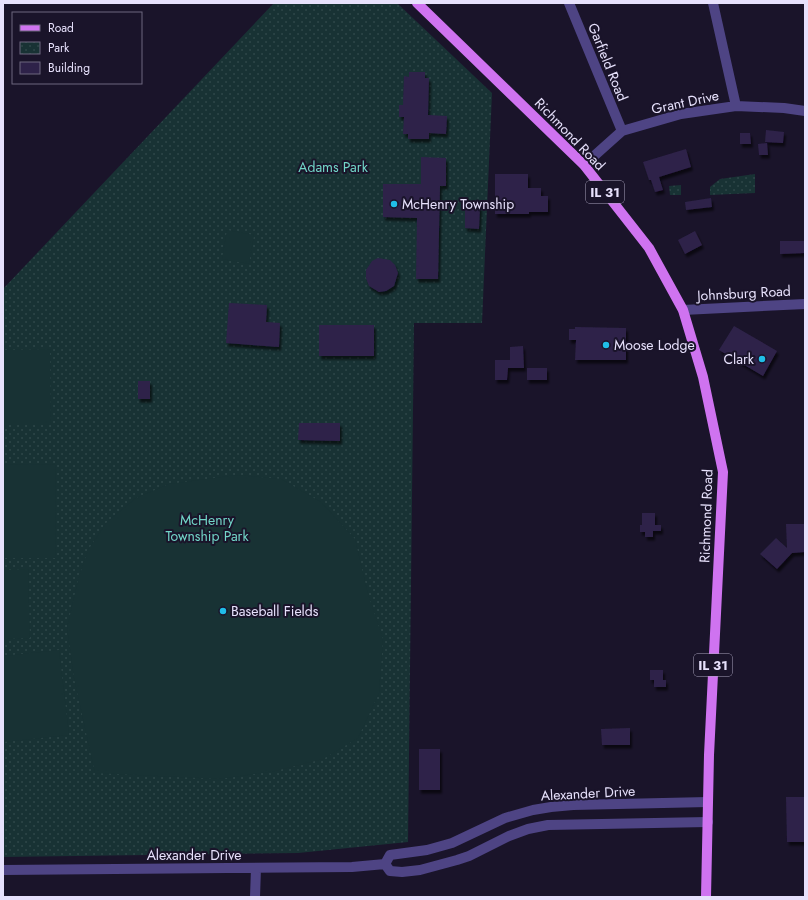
<svg xmlns="http://www.w3.org/2000/svg" width="808" height="900" viewBox="0 0 808 900" font-family="Jost,sans-serif">
  <style>
    .park { fill: url(#park-dots) }
    .garden { fill: #183234 }
    .building { fill: #2e2249; filter: url(#shadow) }
    .lines { fill: none; stroke-linecap: round; stroke-linejoin: round }
    .minor { stroke: #4e4484; stroke-width: 10 }
    .major { stroke: #cf73f0; stroke-width: 10 }
    .poi-dot { fill: #20bee8; stroke: #1a142a; stroke-width: 1.5 }
    .labels { text-anchor: middle; dominant-baseline: central; stroke-width: 4; stroke-linejoin: round; paint-order: stroke }
    .shield { fill: #1a142a; stroke: #aaa4bd; stroke-width: 1 }
    .shield-label { font-size: 13px; font-weight: bold; fill: #e7e1fc }
    .street-label { font-size: 14px; fill: #e7e1fc; stroke: #1a142a }
    .park-label { font-size: 14px; fill: #72d6c8; stroke: #1a142a }
    .poi-label { font-size: 14px; fill: #e7e1fc; stroke: #1a142a; text-anchor: start }
  </style>
  <defs>
    <pattern id="park-dots" width="8" height="8" patternUnits="userSpaceOnUse"><rect width="8" height="8" fill="#183234"/><path d="M2 2h.1M6 6h.1" fill="none" stroke="#2e4648" stroke-width="1.8" stroke-linecap="round"/></pattern>
    <filter id="shadow"><feDropShadow dx="2" dy="3.5" stdDeviation="1" flood-color="#0009"/></filter>
  </defs>
  <rect width="100%" height="100%" fill="#1a142a"/>
  <path class="park" d="M274,3H397L492,93L482,323H414L408,842L298,853L3,857V289Z
    M755,174V193L710,195V187L720,179Z
    M681,185V195H670L669,186Z"/>
  <path class="garden" d="M227,230L254,235L249,264L222,259Z
    M50,349L51,423H3V350Z
    M3,464L56,465L55,558H3Z
    M237,475L281,479L321,502L355,539L368,594L383,639L379,693L358,738L323,759L275,771L220,779L95,773L74,678L67,628L78,580L88,550L107,522L136,498L169,484Z
    M28,569L30,638L3,639V570Z
    M59,650L69,735L3,742V656Z"/>
  <path class="building" d="M409,72H425V78H429L428,115L447,116L446,134L429,133V139H408V134H403L404,117H399V105H403L404,76L409,77Z
    M766,130L784,132L783,143L765,142Z
    M740,133H750L751,144H740Z
    M767,143L768,155H759L758,144Z
    M686,149L691,167L659,177L663,190L655,192L651,180H649L643,162Z
    M421,157L446,158V186H440L438,279H416L417,218L383,217V184H421Z
    M495,174H528V188H541V196H548V212H529V214H495Z
    M711,198L712,207L686,210L685,202Z
    M465,205L480,206L479,229L465,228Z
    M695,231L702,245L685,254L678,240Z
    M780,241H805V253L780,254Z
    M378,258L390,260L395,265L398,273L394,286L386,291L379,292L369,286L366,278V270L372,261Z
    M229,303L267,305L266,322L280,323L279,347L226,343Z
    M319,325H374V356H319Z
    M734,326L777,351L763,376L719,350Z
    M575,327L626,328V360H575L576,340H569V329H575Z
    M523,346L524,368H508L507,380H495V360H510V347Z
    M527,368H547V380H527Z
    M138,381H150V399H138Z
    M299,423H340V441L298,440Z
    M642,513H655V525H661V531H653V537H645V532H640V525H642Z
    M786,524H805V552L792,553L777,569L760,554L776,538L787,548Z
    M650,670H663V680H666V687H654V680H650Z
    M630,728V745H602L601,729Z
    M419,749H440V790H419Z
    M786,797H805V842H787Z"/>
  <g class="lines">
    <path class="minor" d="M569,3L622,131
      M713,3L736,106
      M584,165L622,131L681,114L736,106L784,108L805,111
      M683,310L805,304
      M385,864L390,855L427,850L452,843L505,818L533,810L551,807L573,805L708,802
      M385,864L390,871L402,872L420,870L457,860L469,856L509,836L528,829L548,825L708,822
      M3,870L352,867L385,864
      M255,897L256,868"/>
    <path class="major" d="M417,3L584,165L649,248L683,310L703,377L723,472L709,755L706,897"/>
  </g>
  <g class="poi-dot">
    <circle cx="394" cy="204" r="4"/>
    <circle cx="606" cy="345" r="4"/>
    <circle cx="762" cy="359" r="4"/>
    <circle cx="223" cy="611" r="4"/>
  </g>
  <g class="labels">
    <g class="shield">
      <rect x="586" y="181" width="38" height="22" rx="3"/>
      <rect x="694" y="654" width="38" height="22" rx="3"/>
    </g>
    <g class="shield-label">
      <text x="605" y="192">IL 31</text>
      <text x="713" y="665">IL 31</text>
    </g>
    <g class="street-label">
      <text transform="translate(608 62) rotate(68)">Garfield Road</text>
      <text transform="translate(685 102) rotate(-12)">Grant Drive</text>
      <text transform="translate(570 134) rotate(46)">Richmond Road</text>
      <text transform="translate(744 293) rotate(-3)">Johnsburg Road</text>
      <text transform="translate(706 516) rotate(-88)">Richmond Road</text>
      <text transform="translate(588 793) rotate(-3)">Alexander Drive</text>
      <text x="194" y="855">Alexander Drive</text>
    </g>
    <g class="park-label">
      <text x="333" y="167">Adams Park</text>
      <text x="207" y="520">McHenry<tspan x="207" dy="16">Township Park</tspan></text>
    </g>
    <g class="poi-label">
      <text x="402" y="204">McHenry Township</text>
      <text x="614" y="345">Moose Lodge</text>
      <text x="754" y="359" text-anchor="end">Clark</text>
      <text x="231" y="611">Baseball Fields</text>
    </g>
  </g>
  <rect width="808" height="900" fill="none" stroke="#e7e1fc" stroke-width="8"/>
  <rect x="12" y="12" width="130" height="72" fill="#1a142a" stroke="#6c667e"/>
  <rect x="20" y="25" width="20" height="6" fill="#cf73f0" stroke="#6c667e"/>
  <text x="48" y="32" font-size="12" fill="#e7e1fc">Road</text>
  <rect x="20" y="42" width="20" height="12" fill="url(#park-dots)" stroke="#6c667e"/>
  <text x="48" y="52" font-size="12" fill="#e7e1fc">Park</text>
  <rect x="20" y="62" width="20" height="12" fill="#2e2249" stroke="#6c667e"/>
  <text x="48" y="72" font-size="12" fill="#e7e1fc">Building</text>
</svg>
